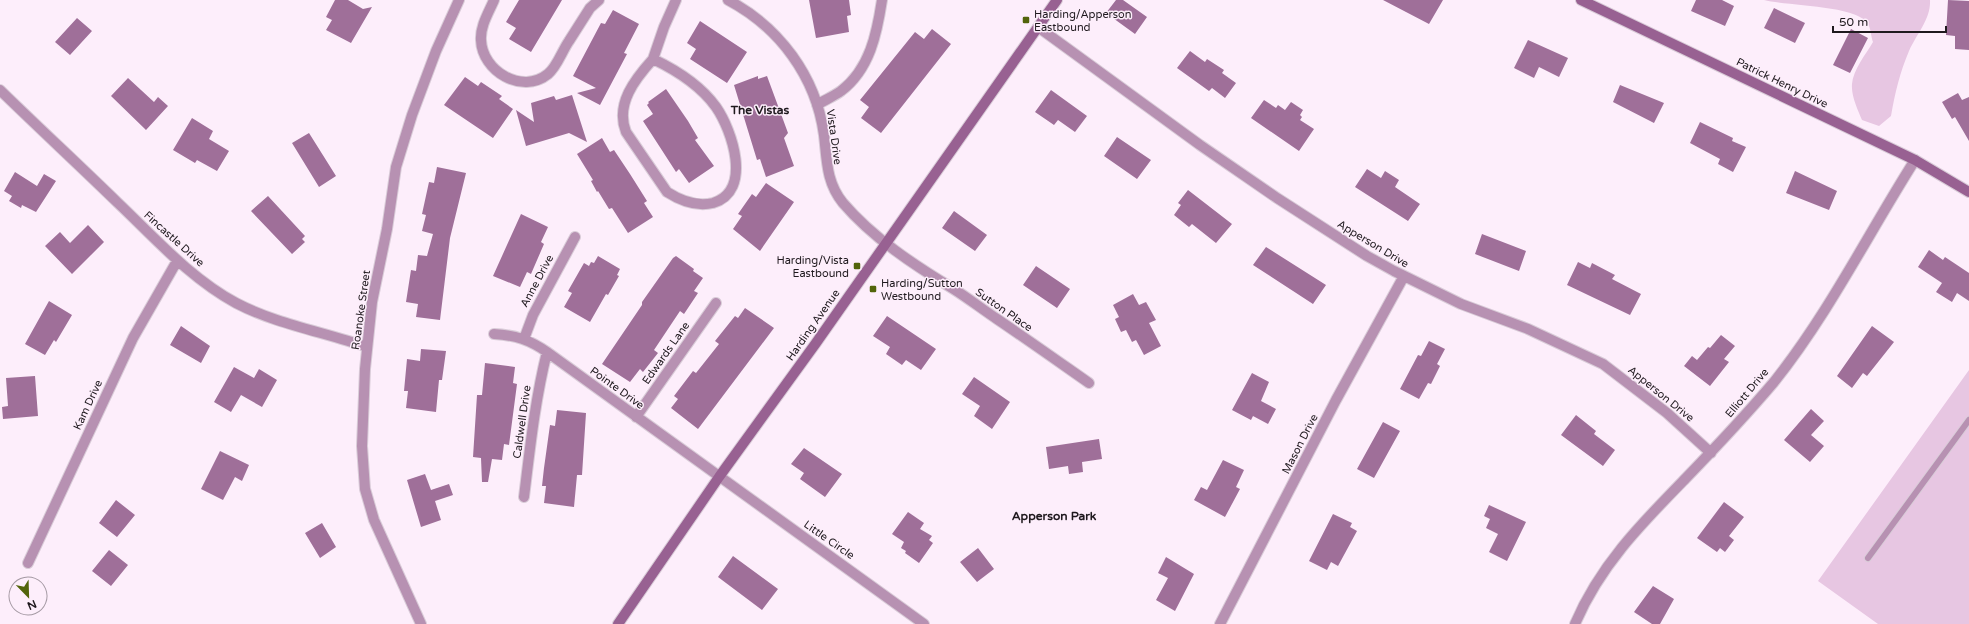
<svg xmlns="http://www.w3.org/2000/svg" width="1969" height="624" viewBox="0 0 1969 624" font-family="'Varela Round',sans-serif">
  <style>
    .green { fill: #e7c6e2 }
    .building { fill: #9f6f99 }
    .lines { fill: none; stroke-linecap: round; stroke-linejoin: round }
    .lane-casing { stroke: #d9ccd8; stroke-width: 8 }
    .street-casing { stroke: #d9ccd8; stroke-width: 12 }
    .secondary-casing { stroke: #d9ccd8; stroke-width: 12 }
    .lane { stroke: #b791b2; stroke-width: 6 }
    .street { stroke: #b791b2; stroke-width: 10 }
    .secondary { stroke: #986192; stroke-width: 10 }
    .poi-dot { fill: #52640b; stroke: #fdeefb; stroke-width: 1.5 }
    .labels { text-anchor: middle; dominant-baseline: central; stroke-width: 3; stroke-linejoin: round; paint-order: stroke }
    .poi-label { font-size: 11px; fill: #1f191e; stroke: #fdeefb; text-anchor: start }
    .street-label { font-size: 11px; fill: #1f191e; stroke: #fdeefb }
    .neighbourhood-label { font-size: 12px; font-weight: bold; fill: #1f191e; stroke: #fdeefb }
  </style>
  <rect width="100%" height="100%" fill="#fdeefb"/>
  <path class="green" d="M1764,0H1930C1931,19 1917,33 1909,51C1900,72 1895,93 1891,116L1879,126L1862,120C1858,110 1851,96 1852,84C1853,70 1866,54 1873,42C1871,37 1871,29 1868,24C1858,5 1786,6 1764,0Z
    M1969,370V624H1878L1818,581Z"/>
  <path class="building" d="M335,0H348L363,9L372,7L351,43L326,30L332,20L326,17Z
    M519,0H562L531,52L509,39L516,28L506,22Z
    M809,0H849L851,15L847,16L849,32L816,38Z
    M1116,0H1123L1147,17L1135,34L1106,13Z
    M1383,0H1443L1429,24Z
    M1696,0H1722L1734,6L1725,26L1691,11Z
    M1948,0L1969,1V50L1955,49V36L1946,35Z
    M1774,8L1805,23L1795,43L1764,28Z
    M613,10L639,24L624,53L627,54L600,105L577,93L596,88L573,76L601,23L605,24Z
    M77,18L92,31L70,55L55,42Z
    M700,21L747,52L727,83L690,59L696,49L687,43Z
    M932,29L951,44L881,133L861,118L869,107L860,100L915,32L924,39Z
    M1851,29L1868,38L1850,73L1833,65Z
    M1528,40L1568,58L1559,77L1539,67L1534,78L1514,68Z
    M1190,51L1205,62L1207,59L1224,70L1222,73L1236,83L1225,98L1212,88L1209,91L1177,68Z
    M758,76V79L767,76L788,133L784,138L794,166L766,177L760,159L757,160L734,85Z
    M465,77L478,86L481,82L502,96L499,99L513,109L493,138L444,105Z
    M128,78L154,102L158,97L168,106L146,130L111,96Z
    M1620,85L1664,103L1654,123L1613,102Z
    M666,89L688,121L698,138L695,140L714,166L689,183L679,169L676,172L643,121L653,114L647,105L649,103L648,102Z
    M1051,90L1087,116L1075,132L1058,120L1054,125L1035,112Z
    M1958,93L1962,100L1969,97V141L1955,117L1952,119L1942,102Z
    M572,95L587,142L569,133L526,146L516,110L534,122L531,103L554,96L556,100Z
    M1264,100L1276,108L1278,105L1285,110L1291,102L1303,110L1300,115L1302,117L1300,120L1314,129L1299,151L1251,118Z
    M192,118L213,131L209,139L229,151L217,171L197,160L195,163L173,150Z
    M1700,122L1733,138L1732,141L1746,147L1733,172L1718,164L1720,159L1690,143Z
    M309,133L336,176L319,187L292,143Z
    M1117,137L1151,160L1137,179L1104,156Z
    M602,138L610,152L614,150L630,174L647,201L644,203L653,217L628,233L612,208L609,209L598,191L597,192L591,181L593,180L577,154Z
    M437,167L466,173L450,238L440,320L416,317L418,304L406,302L411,270L416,271L418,255L427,256L433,234L422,231L426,215L422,214L429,182L434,183Z
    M1367,169L1381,178L1385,171L1399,180L1395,187L1420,204L1408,221L1355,187Z
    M1795,171L1837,191L1829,210L1786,193Z
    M15,172L37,186L44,174L56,181L36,212L22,205L21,208L9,201L12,196L4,191Z
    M766,183L794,202L760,251L733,229L742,216L738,214L752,194L756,197Z
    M1188,190L1232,224L1216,243L1192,224L1189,227L1174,215L1181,205L1178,203Z
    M268,196L305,236L302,239L305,242L292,254L251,211Z
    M954,211L987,235L975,251L942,228Z
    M521,214L548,227L541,242L544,244L531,274L527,272L520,287L493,276Z
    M88,225L104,242L72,274L45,246L60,232L70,243Z
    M1482,234L1526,251L1519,271L1475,254Z
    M1266,247L1326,285L1313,304L1253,265Z
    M1929,250L1943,260L1945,257L1969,273V301L1957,293L1952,302L1936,292L1942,283L1918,267Z
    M598,256L620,269L617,275L619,276L608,295L606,294L590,322L564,307L572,293L568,291L584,263L589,266L591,262L594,263Z
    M676,256L694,269L693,271L703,278L694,291L698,293L684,314L680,311L654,350L658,353L643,372L640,369L630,382L602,364L642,305V302L673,258Z
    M1578,262L1590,268L1592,263L1615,275L1612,279L1641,294L1630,315L1567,285Z
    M1036,266L1070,289L1057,308L1023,285Z
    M1133,294L1139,305L1146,302L1156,320L1149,323L1161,346L1144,355L1136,340L1132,342L1126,330L1121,332L1115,319L1119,317L1113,305Z
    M49,301L72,315L56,342L54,340L45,355L25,344Z
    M745,308L774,328L698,429L671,408L678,399L674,396L693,371L696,373L719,344L715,341L735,316L738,318Z
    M887,316L936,349L921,370L906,360L902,365L886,354L890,347L873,336Z
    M181,326L210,346L201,363L170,345Z
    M1872,326L1894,342L1867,376L1863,373L1852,388L1837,376Z
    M1721,335L1735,346L1724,359L1729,362L1710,386L1684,366L1692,356L1697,360L1708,347L1710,348Z
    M1429,341L1445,349L1437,364L1440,366L1431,384L1428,383L1419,399L1400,389L1418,355L1421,356Z
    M421,349L446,351L442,380H439L436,412L406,408L408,391H404L407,359L420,361Z
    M485,363L515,367L513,383L517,384L509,445L504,444L502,460L492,459L488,482H482L481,458L473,457L477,395H482Z
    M234,367L254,378L259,369L277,380L262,407L241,395L231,412L214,402Z
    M1252,373L1269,382L1261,401L1276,409L1268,424L1253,416L1251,420L1232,410Z
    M35,376L38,416L3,419L2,407L8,406L6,378Z
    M974,377L1010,402L992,429L974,416L980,406L962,394Z
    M1811,409L1824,421L1811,435L1824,446L1810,462L1784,440Z
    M557,410L586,413L582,475H577L574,507L544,503L546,486H542L544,468L550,425L555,426Z
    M1576,415L1596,431L1594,434L1615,450L1603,466L1561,435Z
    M1383,422L1400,431L1374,478L1357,469Z
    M1099,439L1102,459L1082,462L1083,472L1069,474L1068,466L1049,469L1046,447Z
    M804,448L842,474L825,497L800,479L804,473L791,464Z
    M220,451L249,465L242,481L235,477L223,500L201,489Z
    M1223,460L1244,470L1236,487L1240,489L1225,517L1194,500L1201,487L1207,490Z
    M425,474L431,490L449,484L453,495L435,501L441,520L421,527L407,480Z
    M116,500L135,515L117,537L99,523Z
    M1724,502L1744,517L1729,536L1734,540L1725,552L1720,548L1717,552L1697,538Z
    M1489,505L1526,522L1507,561L1489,552L1498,534L1486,528L1490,519L1484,516Z
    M908,512L924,523L920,529L932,536L929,540L933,543L919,563L905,553L906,551L901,548L904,542L892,534Z
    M1333,514L1352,523L1350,527L1357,531L1338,566L1331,562L1327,570L1309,561Z
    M322,523L336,547L320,558L305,533Z
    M978,548L994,569L977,582L960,562Z
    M109,550L128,565L111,586L92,571Z
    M733,556L778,589L762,610L718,577Z
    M1166,557L1194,574L1175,611L1156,600L1168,578L1158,573Z
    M1653,586L1674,599L1660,624H1652L1634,612Z"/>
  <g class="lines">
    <g class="lane-casing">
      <path id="lane" d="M1868,558L1969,420"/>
    </g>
    <g class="street-casing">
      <path id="street" d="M494,0C489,12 480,26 481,40C482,71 522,95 548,74C557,67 562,51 569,41C576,30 583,19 590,8L599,0
        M728,0C779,27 816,76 824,135C827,160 826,182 843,203C873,238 914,265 952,288C968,298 982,309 997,319C1028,340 1059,362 1089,383
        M1038,27L1200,145L1277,198L1367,256L1394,271L1461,304L1528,329L1603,364L1667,413L1711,453
        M653,59C676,70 701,86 716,107C732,130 753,191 713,203C696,207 681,201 667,192L626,132C615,104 635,79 653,59Z
        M653,59L664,27L676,0
        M0,90C39,128 79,165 118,203C155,238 190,278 236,303C276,324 324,332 367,347
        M817,105C825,100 834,96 841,91C870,69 877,33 882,0
        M494,334C515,335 530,340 547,352L924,624
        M524,339L533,315L575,237
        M636,417L716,303
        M524,497C530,448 535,400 547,352
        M28,563L133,338L177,261
        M421,624L374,520L365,489L362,446L365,369L372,302L387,229L396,167L412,115L436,51L459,0
        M1220,624L1336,400L1404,276
        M1575,624C1600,565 1642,523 1686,478C1716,447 1746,415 1774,382C1829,313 1868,234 1915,160"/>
    </g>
    <g class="secondary-casing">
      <path id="secondary" d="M1581,0L1915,160L1969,192
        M618,624L719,477L816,343L1057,0"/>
    </g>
    <use href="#lane" class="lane"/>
    <use href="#street" class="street"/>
    <use href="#secondary" class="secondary"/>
  </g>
  <g class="poi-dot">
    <rect x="1022" y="16" width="8" height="8" rx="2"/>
    <rect x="853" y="262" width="8" height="8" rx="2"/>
    <rect x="869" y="285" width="8" height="8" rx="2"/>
  </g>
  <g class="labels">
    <g class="poi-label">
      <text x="1034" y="14">Harding/Apperson<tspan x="1034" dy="13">Eastbound</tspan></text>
      <text x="849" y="260" text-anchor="end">Harding/Vista<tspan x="849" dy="13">Eastbound</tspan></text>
      <text x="881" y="283">Harding/Sutton<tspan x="881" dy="13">Westbound</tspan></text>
    </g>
    <g class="street-label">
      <text transform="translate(1782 83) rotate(26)">Patrick Henry Drive</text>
      <text transform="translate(834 137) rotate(82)">Vista Drive</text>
      <text transform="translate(174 239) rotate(42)">Fincastle Drive</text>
      <text transform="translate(1373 244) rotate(31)">Apperson Drive</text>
      <text transform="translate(537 281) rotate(-62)">Anne Drive</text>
      <text transform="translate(361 310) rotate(-82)">Roanoke Street</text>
      <text transform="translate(1004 310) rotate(35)">Sutton Place</text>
      <text transform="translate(813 325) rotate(-55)">Harding Avenue</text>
      <text transform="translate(666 353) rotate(-55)">Edwards Lane</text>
      <text transform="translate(617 388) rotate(36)">Pointe Drive</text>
      <text transform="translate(1747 393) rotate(-50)">Elliott Drive</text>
      <text transform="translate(1661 394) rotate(39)">Apperson Drive</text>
      <text transform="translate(88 405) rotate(-65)">Kam Drive</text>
      <text transform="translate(522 422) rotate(-82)">Caldwell Drive</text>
      <text transform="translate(1300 444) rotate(-63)">Mason Drive</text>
      <text transform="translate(829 540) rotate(35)">Little Circle</text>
    </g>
    <g class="neighbourhood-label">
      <text x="760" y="110">The Vistas</text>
      <text x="1054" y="516">Apperson Park</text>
    </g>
  </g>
  <g transform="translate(28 596) rotate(157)"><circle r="19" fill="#fdeefb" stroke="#a499a3"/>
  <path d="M0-3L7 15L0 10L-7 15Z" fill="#52640b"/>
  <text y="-6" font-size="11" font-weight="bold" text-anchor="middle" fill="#1f191e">N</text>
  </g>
  <path d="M1833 26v6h113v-6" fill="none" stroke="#1f191e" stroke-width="2"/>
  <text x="1839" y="26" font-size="12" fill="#1f191e" stroke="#fdeefb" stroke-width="3" paint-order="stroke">50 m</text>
</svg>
